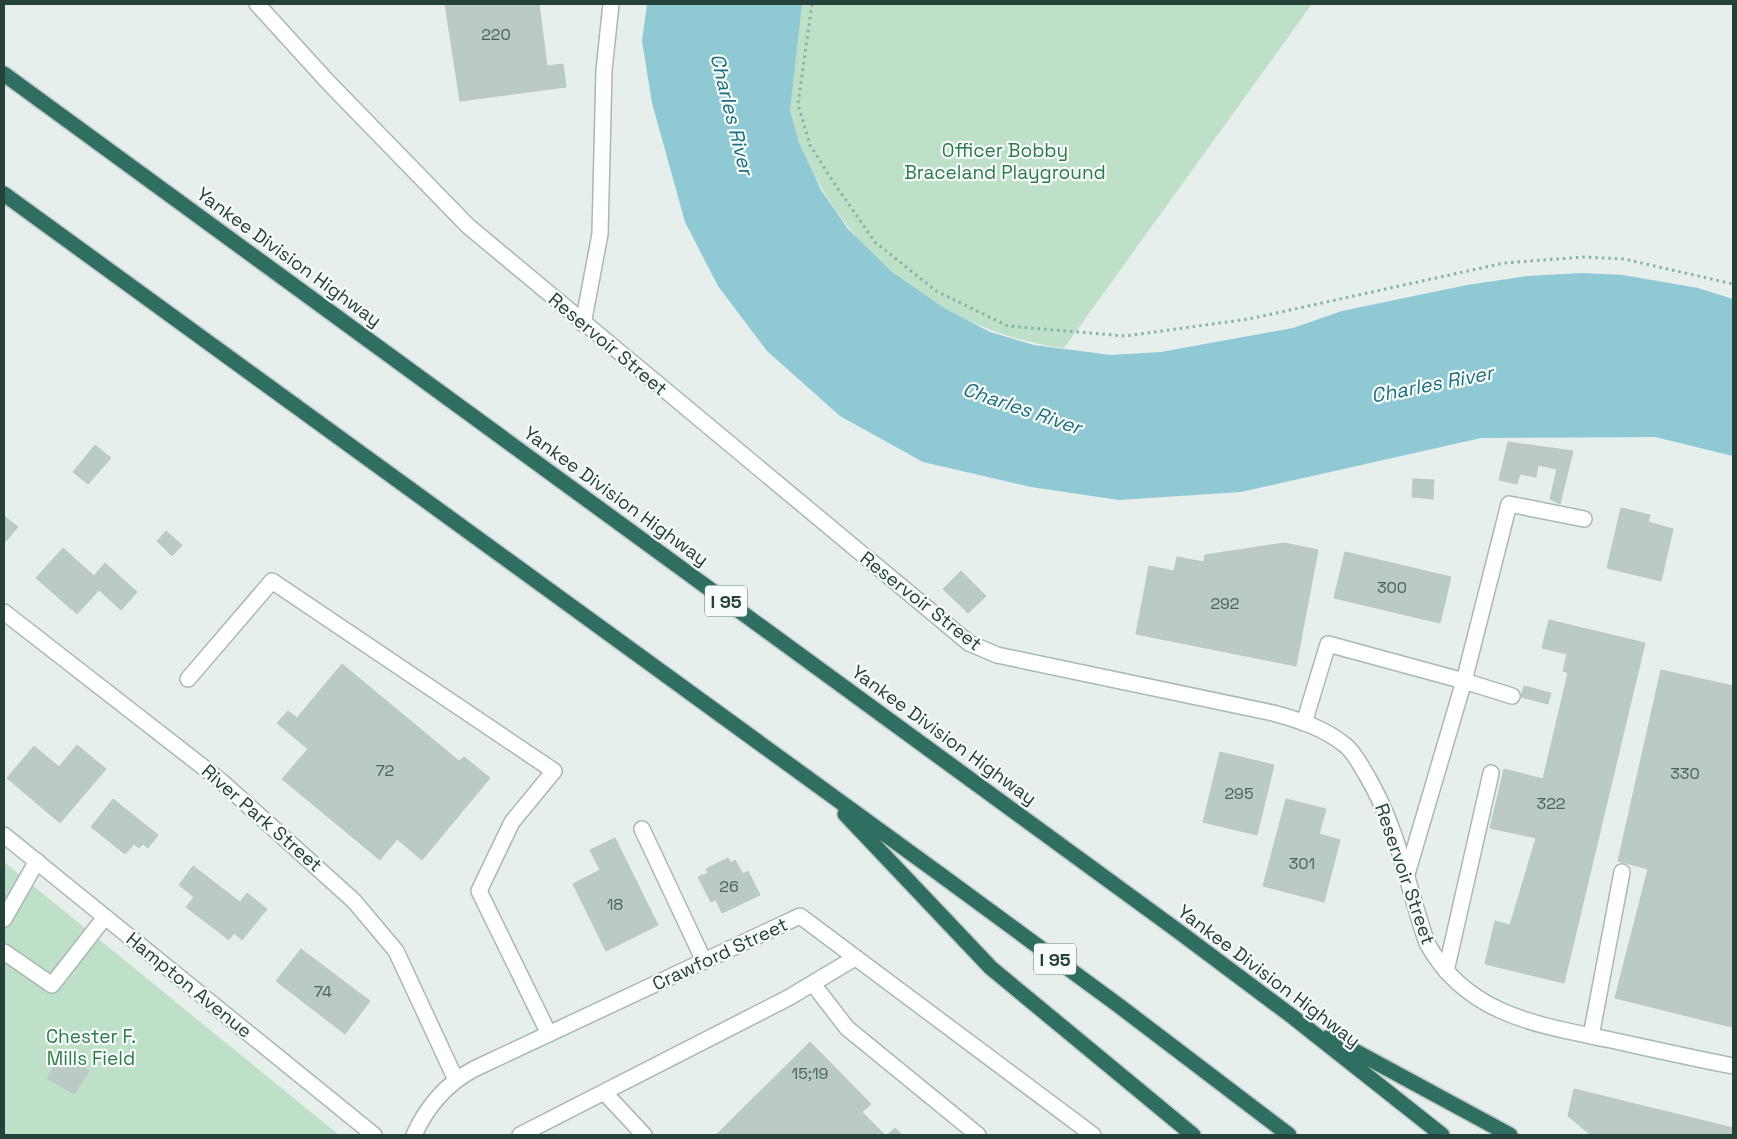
<svg xmlns="http://www.w3.org/2000/svg" width="1737" height="1139" viewBox="0 0 1737 1139" font-family="'Space Grotesk',sans-serif">
  <style>
    .green { fill: #bfe0c8 }
    .water { fill: #8ec9d4 }
    .building { fill: #bbcac4; stroke: #b8c9c2 }
    .lines { fill: none; stroke-linecap: round; stroke-linejoin: round }
    .service-casing { stroke: #a8b8b2; stroke-width: 18 }
    .minor-casing { stroke: #a8b8b2; stroke-width: 18 }
    .motorway-casing { stroke: #c2cac8; stroke-width: 18 }
    .path { stroke: #86b3a5; stroke-width: 3; stroke-dasharray: 2.5 4; stroke-linecap: butt }
    .service { stroke: #fff; stroke-width: 15 }
    .minor { stroke: #fff; stroke-width: 15 }
    .motorway { stroke: #2f6f62; stroke-width: 15 }
    .labels { text-anchor: middle; dominant-baseline: central; stroke-width: 4.5; stroke-linejoin: round; paint-order: stroke }
    .number-label { font-size: 16px; fill: #4a645c }
    .shield { fill: #f7fbf9; stroke: #637a73; stroke-width: 1 }
    .shield-label { font-size: 18px; font-weight: bold; fill: #24423a }
    .park-label { font-size: 19px; fill: #2d7a4b; stroke: #f7fbf9 }
    .street-label { font-size: 19px; fill: #24423a; stroke: #f7fbf9 }
    .water-label { font-size: 20px; font-style: italic; fill: #1c6f80; stroke: #f7fbf9 }
  </style>
  <rect width="100%" height="100%" fill="#e6efeb"/>
  <path class="green" d="M802,4H1312L1064,348C956,335 856,264 810,166C802,148 791,129 790,109C788,80 798,34 802,4Z
    M4,862L339,1135H4Z"/>
  <path class="water" d="M647,4H802L790,110L798,140L821,190L848,229L892,272L944,308L990,332L1034,345L1111,355L1161,352L1293,328L1342,311L1467,285L1527,276L1582,273L1623,275L1698,288L1733,299V456L1655,437L1481,438L1241,492L1119,500L1031,487L923,462L840,416L767,351L718,286L685,222L652,103L642,41Z"/>
  <path class="building" d="M445,4H539L547,66L563,64L566,87L460,101Z
    M1508,442L1573,451L1560,504L1550,499L1557,469L1538,465L1536,477L1520,474L1517,484L1499,480Z
    M95,445L111,458L88,484L73,472Z
    M1413,479L1434,480L1433,499L1412,497Z
    M1621,508L1650,515L1648,522L1673,529L1661,581L1607,568Z
    M4,516L18,527L5,542L4,541Z
    M166,531L182,545L172,556L157,541Z
    M1284,543L1318,550L1296,666L1136,634L1149,566L1174,571L1177,557L1204,562L1205,555Z
    M63,548L94,576L105,563L137,592L121,610L99,590L77,614L36,578Z
    M1345,552L1451,577L1440,623L1334,598Z
    M961,571L986,596L968,613L943,589Z
    M1549,620L1645,643L1564,983L1485,964L1495,921L1510,925L1536,838L1490,828L1504,769L1543,779L1568,673L1563,671L1567,654L1542,648Z
    M342,664L459,761L464,757L490,778L422,860L397,839L380,860L282,779L308,749L277,723L288,711L297,718Z
    M1661,670L1733,686L1732,1027L1615,998L1648,869L1618,861Z
    M1524,686L1551,693L1548,704L1521,697Z
    M77,745L106,769L60,823L7,778L34,746L59,767Z
    M1220,752L1274,765L1257,835L1203,822Z
    M113,799L158,835L148,848L143,844L139,848L134,844L125,854L91,827Z
    M1286,799L1326,809L1319,834L1340,840L1324,902L1263,886Z
    M615,838L658,925L606,951L573,884L600,870L590,850Z
    M728,858L731,863L735,860L743,874L748,871L760,895L722,913L716,900L711,902L698,877L708,873L706,869Z
    M193,866L240,902L247,893L267,909L242,940L234,933L229,940L186,907L194,897L179,885Z
    M301,949L370,1001L345,1034L276,981Z
    M810,1042L871,1104L862,1112L885,1135H716Z
    M62,1054L89,1071L74,1094L47,1078Z
    M1574,1089L1733,1128V1135H1591L1568,1116Z
    M895,1128L902,1135H887Z"/>
  <g class="lines">
    <g class="service-casing">
      <path id="service" d="M583,324L600,234L604,70L611,4
        M188,679L272,581L554,771L512,822L479,891L549,1034
        M1512,696L1464,681L1509,504L1584,519
        M1304,723L1328,644L1464,681L1407,874
        M642,829L704,961
        M4,919L37,861
        M4,952L52,985L105,917
        M1446,971L1491,773
        M813,984L847,1028L978,1135
        M1591,1036L1622,872
        M604,1092L644,1135
        M520,1135L788,998L855,958"/>
    </g>
    <g class="minor-casing">
      <path id="minor" d="M257,4L328,82L468,226L969,643L997,655L1273,713C1299,720 1324,728 1345,745C1355,753 1361,766 1367,776C1399,830 1407,886 1427,943C1466,1015 1538,1025 1611,1040C1652,1049 1692,1058 1733,1066
        M4,612L221,781L354,901L396,951L456,1080
        M4,835L374,1135
        M414,1135C427,1106 446,1084 474,1069L800,916L1093,1135"/>
    </g>
    <g class="motorway-casing">
      <path id="motorway" d="M4,74L1178,931L1293,1017L1442,1135
        M4,194L941,875L1118,1005L1289,1135
        M845,814L991,968L1193,1135
        M1329,1037L1510,1135"/>
    </g>
    <path class="path" d="M812,4L798,104L810,145L830,177L875,242L936,291L1008,326L1125,336L1249,319L1504,263L1584,257L1624,259L1733,284"/>
    <use href="#service" class="service"/>
    <use href="#minor" class="minor"/>
    <use href="#motorway" class="motorway"/>
  </g>
  <g class="labels">
    <g class="number-label">
      <text x="496" y="34">220</text>
      <text x="1392" y="587">300</text>
      <text x="1225" y="603">292</text>
      <text x="385" y="770">72</text>
      <text x="1685" y="773">330</text>
      <text x="1239" y="793">295</text>
      <text x="1551" y="803">322</text>
      <text x="1302" y="863">301</text>
      <text x="729" y="886">26</text>
      <text x="615" y="904">18</text>
      <text x="323" y="991">74</text>
      <text x="810" y="1073">15;19</text>
    </g>
    <g class="shield">
      <rect x="705" y="585.5" width="42" height="31" rx="4"/>
      <rect x="1034" y="943.5" width="42" height="31" rx="4"/>
    </g>
    <g class="shield-label">
      <text x="726" y="601">I 95</text>
      <text x="1055" y="959">I 95</text>
    </g>
    <g class="park-label">
      <text x="1005" y="150">Officer Bobby<tspan x="1005" dy="22">Braceland Playground</tspan></text>
      <text x="91" y="1036">Chester F.<tspan x="91" dy="22">Mills Field</tspan></text>
    </g>
    <g class="street-label">
      <text transform="translate(289 257) rotate(36)">Yankee Division Highway</text>
      <text transform="translate(608 344) rotate(40)">Reservoir Street</text>
      <text transform="translate(616 496) rotate(36)">Yankee Division Highway</text>
      <text transform="translate(921 601) rotate(38)">Reservoir Street</text>
      <text transform="translate(944 735) rotate(36)">Yankee Division Highway</text>
      <text transform="translate(262 818) rotate(41)">River Park Street</text>
      <text transform="translate(1405 874) rotate(71)">Reservoir Street</text>
      <text transform="translate(720 954) rotate(-25)">Crawford Street</text>
      <text transform="translate(1269 976) rotate(37)">Yankee Division Highway</text>
      <text transform="translate(189 985) rotate(39)">Hampton Avenue</text>
    </g>
    <g class="water-label">
      <text transform="translate(732 114) rotate(76)">Charles River</text>
      <text transform="translate(1432 384) rotate(-11)">Charles River</text>
      <text transform="translate(1022 408) rotate(19)">Charles River</text>
    </g>
  </g>
  <rect width="1737" height="1139" fill="none" stroke="#24423a" stroke-width="10"/>
</svg>
